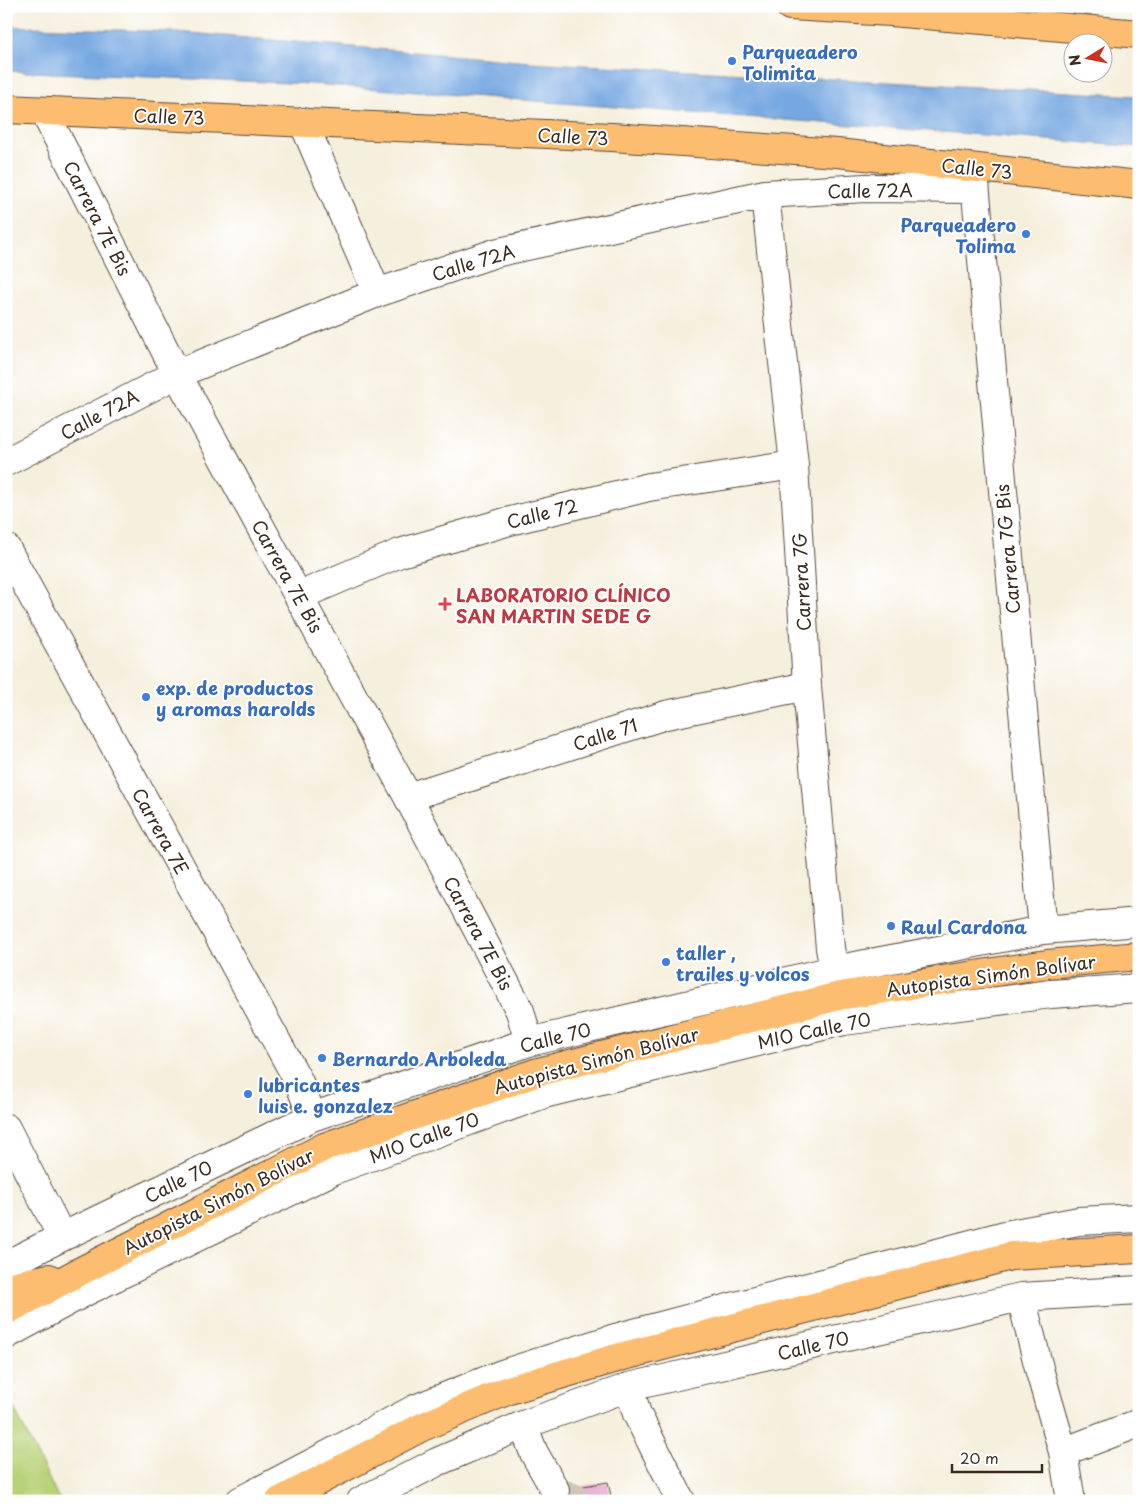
<svg xmlns="http://www.w3.org/2000/svg" width="1145" height="1507" viewBox="0 0 1145 1507" font-family="'Playpen Sans',sans-serif">
  <style>
    .green { fill: #b7d277; stroke: #797e4a }
    .water { fill: #76a7e1; stroke: #586880 }
    .building { fill: #e399c9 }
    .lines { fill: none; stroke-linecap: round; stroke-linejoin: round }
    .minor-tunnel { stroke: #d0c8b7; stroke-width: 28; stroke-dasharray: 28 14; stroke-linecap: butt }
    .minor-casing { stroke: #57483b; stroke-width: 30 }
    .major-casing { stroke: #57483b; stroke-width: 30 }
    .highway-casing { stroke: #57483b; stroke-width: 30 }
    .minor { stroke: #fff; stroke-width: 28 }
    .major { stroke: #fcbd6f; stroke-width: 28 }
    .highway { stroke: #fcbd6f; stroke-width: 28 }
    .shop-dot { fill: #3f7fe0; stroke: #fff; stroke-width: 2 }
    .health-dot { fill: #e0444e; stroke: #fff; stroke-width: 2 }
    .labels { text-anchor: middle; dominant-baseline: central; stroke-width: 4; stroke-linejoin: round; paint-order: stroke }
    .shop-label { font-size: 18px; font-weight: bold; fill: #366cbe; stroke: #fff; text-anchor: start }
    .street-label { font-size: 18px; fill: #3b2a1e; stroke: #fff }
    .health-label { font-size: 18px; font-weight: bold; fill: #be3a42; stroke: #fff; text-anchor: start }
  </style>
  <rect width="100%" height="100%" fill="#fff"/>
  <filter id="ink" filterUnits="userSpaceOnUse"><feTurbulence type="fractalNoise" baseFrequency=".02" numOctaves="2"/><feDisplacementMap in="SourceGraphic" scale="10" xChannelSelector="R" yChannelSelector="G"/><feConvolveMatrix kernelMatrix="1 2 1 2 8 2 1 2 1" color-interpolation-filters="sRGB"/></filter>
  <filter id="wash" filterUnits="userSpaceOnUse"><feTurbulence type="fractalNoise" baseFrequency=".0096" numOctaves="4" result="noise"/><feDisplacementMap in="SourceGraphic" scale="20" xChannelSelector="R" yChannelSelector="G"/><feGaussianBlur stdDeviation="1.12" result="paint"/><feColorMatrix in="noise" values="0 0 0 0 0 0 0 0 0 0 0 0 0 0 0 0 0 1.4 0 .05"/><feComposite in="paint" operator="in"/></filter>
  <g filter="url(#wash)">
    <rect width="100%" height="100%" fill="#f5efdd"/>
    <path class="green" d="M6,1393L60,1501H6Z"/>
    <path class="water" d="M6,26L178,32L530,62L1139,96V147L312,84L6,71Z"/>
    <g id="blocks">
      <path class="building" d="M608,1482L612,1501H567L565,1489Z"/>
    </g>
  </g>
  <g filter="url(#ink)">
    <use href="#blocks" fill-opacity="0" stroke="#57483b" stroke-width="1"/>
    <g class="lines">
      <path class="minor-tunnel" d="M555,1490L583,1501"/>
      <g class="minor-casing">
        <path id="minor" d="M44,111L177,374L408,797L520,1011L529,1042
          M303,122L377,293
          M974,172L1043,930
          M765,194L794,465L807,686L830,948L834,970
          M6,462L177,374L377,293L495,253L765,194L865,188L975,189
          M6,548L299,1082L312,1117
          M299,596L400,553L506,522L649,487L794,465
          M408,797L666,715L807,686
          M6,1128L62,1237
          M6,1265L62,1237L312,1117L529,1042L834,970L1043,930L1139,922
          M1021,1297L1040,1372L1063,1452L1071,1501
          M6,1335L85,1292L334,1170L544,1094L844,1021L1051,994L1139,988
          M629,1387L637,1414L681,1501
          M523,1425L534,1453L555,1490
          M1063,1452L1139,1423
          M240,1501L415,1409L502,1374L615,1338L1005,1235L1079,1221L1139,1218
          M361,1501L437,1462L523,1425L629,1387L1021,1297L1139,1290"/>
      </g>
      <g class="major-casing">
        <path id="major" d="M790,6L891,12L1139,34
          M6,109L612,137L837,153L1139,185"/>
      </g>
      <g class="highway-casing">
        <path id="highway" d="M6,1287L49,1278
          M6,1311L77,1273L324,1147L538,1072L839,996L1047,964L1139,956
          M280,1501L422,1427L509,1390L620,1357L1011,1256L1139,1249"/>
      </g>
      <use href="#minor" class="minor"/>
      <use href="#major" class="major"/>
      <use href="#highway" class="highway"/>
    </g>
  </g>
  <g class="shop-dot">
    <circle cx="732" cy="61" r="5"/>
    <circle cx="1026" cy="234" r="5"/>
    <circle cx="146" cy="697" r="5"/>
    <circle cx="891" cy="926" r="5"/>
    <circle cx="666" cy="962" r="5"/>
    <circle cx="322" cy="1058" r="5"/>
    <circle cx="248" cy="1094" r="5"/>
  </g>
  <path class="health-dot" d="M442.5 596.5h5v5h5v5h-5v5h-5v-5h-5v-5h5z"/>
  <g class="labels">
    <g class="shop-label">
      <text x="742" y="51">Parqueadero<tspan x="742" dy="21">Tolimita</tspan></text>
      <text x="1016" y="224" text-anchor="end">Parqueadero<tspan x="1016" dy="21">Tolima</tspan></text>
      <text x="156" y="687">exp. de productos<tspan x="156" dy="21">y aromas harolds</tspan></text>
      <text x="901" y="926">Raul Cardona</text>
      <text x="676" y="952">taller ,<tspan x="676" dy="21">trailes y volcos</tspan></text>
      <text x="332" y="1058">Bernardo Arboleda</text>
      <text x="258" y="1084">lubricantes<tspan x="258" dy="21">luis e. gonzalez</tspan></text>
    </g>
    <g class="street-label">
      <text transform="translate(169 116) rotate(2)">Calle 73</text>
      <text transform="translate(573 136) rotate(3)">Calle 73</text>
      <text transform="translate(977 168) rotate(6)">Calle 73</text>
      <text transform="translate(870 190) rotate(-1)">Calle 72A</text>
      <text transform="translate(98 218) rotate(63)">Carrera 7E Bis</text>
      <text transform="translate(473 262) rotate(-17)">Calle 72A</text>
      <text transform="translate(99 414) rotate(-28)">Calle 72A</text>
      <text transform="translate(542 513) rotate(-14)">Calle 72</text>
      <text transform="translate(1007 549) rotate(-95)">Carrera 7G Bis</text>
      <text transform="translate(288 576) rotate(61)">Carrera 7E Bis</text>
      <text transform="translate(801 582) rotate(-93)">Carrera 7G</text>
      <text transform="translate(605 734) rotate(-18)">Calle 71</text>
      <text transform="translate(161 831) rotate(61)">Carrera 7E</text>
      <text transform="translate(479 933) rotate(62)">Carrera 7E Bis</text>
      <text transform="translate(991 975) rotate(-8)">Autopista Simón Bolívar</text>
      <text transform="translate(814 1030) rotate(-12)">MIO Calle 70</text>
      <text transform="translate(555 1037) rotate(-14)">Calle 70</text>
      <text transform="translate(596 1060) rotate(-15)">Autopista Simón Bolívar</text>
      <text transform="translate(424 1137) rotate(-20)">MIO Calle 70</text>
      <text transform="translate(178 1181) rotate(-26)">Calle 70</text>
      <text transform="translate(218 1201) rotate(-27)">Autopista Simón Bolívar</text>
      <text transform="translate(813 1345) rotate(-13)">Calle 70</text>
    </g>
    <g class="health-label">
      <text x="456" y="594">LABORATORIO CLÍNICO<tspan x="456" dy="21">SAN MARTIN SEDE G</tspan></text>
    </g>
  </g>
  <rect width="1145" height="1507" fill="none" stroke="#fff" stroke-width="25"/>
  <g transform="translate(1088 58) rotate(260)"><circle r="24" fill="#ffffff" stroke="#b1aaa5"/>
  <path d="M0-4L9 19L0 12L-9 19Z" fill="#c8321e"/>
  <text y="-8" font-size="14" font-weight="bold" text-anchor="middle" fill="#3b2a1e">N</text>
  </g>
  <path d="M952 1464v8h90v-8" fill="none" stroke="#3b2a1e" stroke-width="2.5"/>
  <text x="960" y="1464" font-size="15" fill="#3b2a1e" stroke="#ffffff" stroke-width="4" paint-order="stroke">20 m</text>
</svg>
